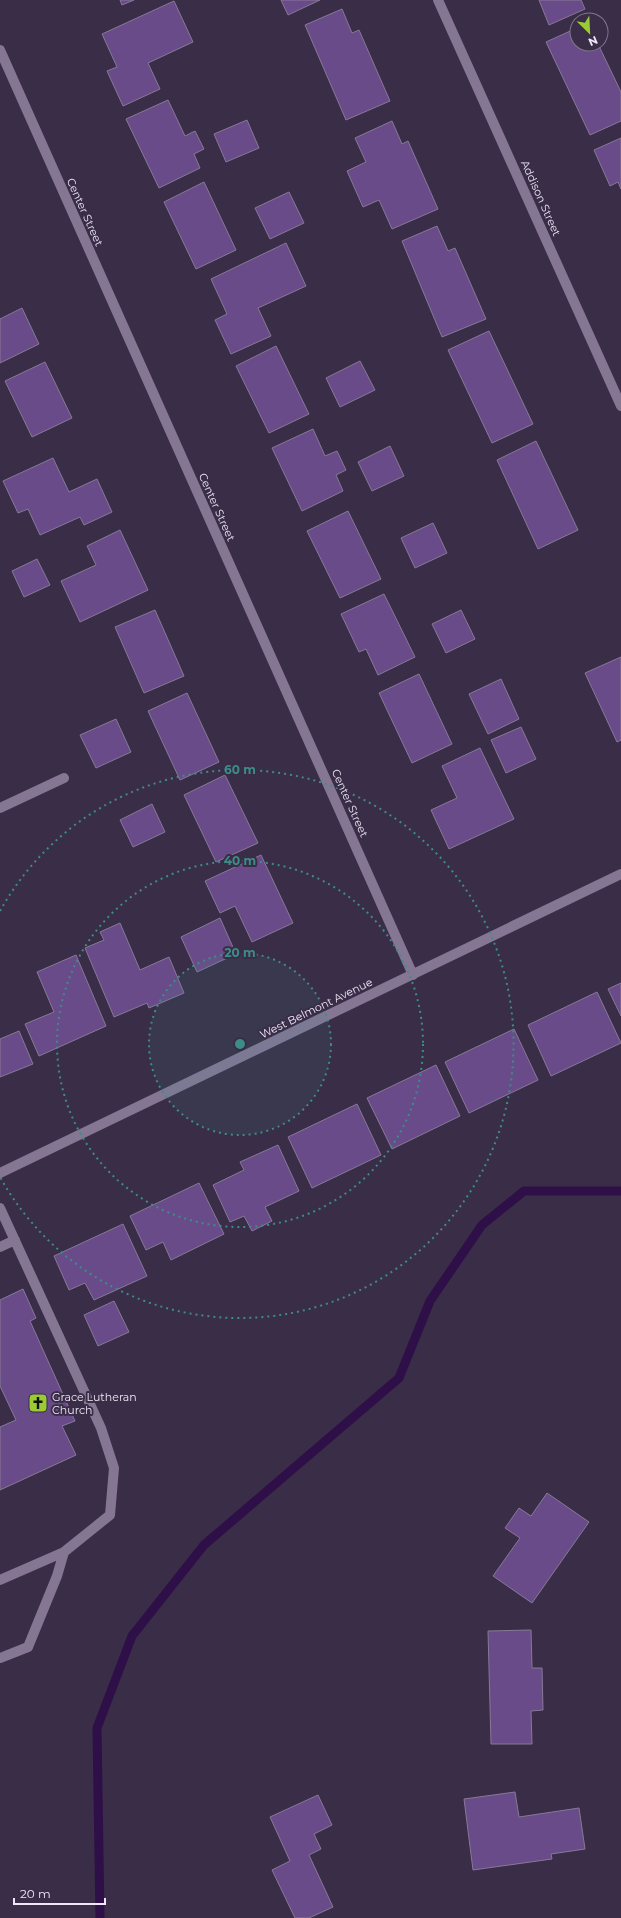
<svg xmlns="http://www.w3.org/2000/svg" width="621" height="1918" viewBox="0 0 621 1918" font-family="Montserrat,sans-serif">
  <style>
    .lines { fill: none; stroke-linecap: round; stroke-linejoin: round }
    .stream { stroke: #2f0f48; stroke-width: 9 }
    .building { fill: #6a4b89; stroke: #877997 }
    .minor { stroke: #857794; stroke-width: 10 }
    .ring { fill: none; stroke: #3c8d89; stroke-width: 2; stroke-dasharray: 2 4 }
    .labels { text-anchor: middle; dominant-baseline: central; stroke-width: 4; stroke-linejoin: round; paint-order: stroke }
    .street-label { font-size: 11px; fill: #eee7f7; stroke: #3a2d47 }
    .poi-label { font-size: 11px; fill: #eee7f7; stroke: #3a2d47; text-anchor: start }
    .centre { fill: #3c8d89; stroke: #3a2d47; stroke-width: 2 }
    .ring-label { font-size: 12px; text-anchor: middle; font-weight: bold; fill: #3c8d89; stroke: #3a2d47; stroke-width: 4; stroke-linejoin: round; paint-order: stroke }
  </style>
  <rect width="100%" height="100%" fill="#3a2d47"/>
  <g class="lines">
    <path class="stream" d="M100,1918L97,1728L132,1636L204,1545L399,1378L430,1301L482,1225L524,1191H621"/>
  </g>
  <path class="building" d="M120,0H134L122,5Z
    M281,0H320L288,15Z
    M539,0H581L585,9L549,25Z
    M174,1L193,42L148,63L160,89L123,106L107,71L117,67L102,34Z
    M342,9L352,33L359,30L390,101L346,120L305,25Z
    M577,28V44H598L621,92V121L590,135L546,42Z
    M168,100L185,136L195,131L204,149L194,154L200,168L159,188L126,119Z
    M247,120L259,148L226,162L214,134Z
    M392,121L402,144L408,141L438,209L392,229L379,200L363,207L347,171L366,162L355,138Z
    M621,138V189L618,182L610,186L594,150Z
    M204,182L236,250L196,269L164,202Z
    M289,192L304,223L270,239L255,208Z
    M437,226L448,251L455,248L486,319L442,337L402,241Z
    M286,243L306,286L258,308L271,336L231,354L215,320L227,314L211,279Z
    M22,308L39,344L0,363V319Z
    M489,331L533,424L492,443L448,350Z
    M276,346L309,414L269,433L236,366Z
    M360,361L375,390L340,407L326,378Z
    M45,362L72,418L32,437L5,381Z
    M313,429L325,456L337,451L346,470L336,475L343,491L302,511L272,448Z
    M536,441L578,530L538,549L497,460Z
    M390,446L404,476L372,491L358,462Z
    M53,458L69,492L97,479L112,512L84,525L80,517L40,535L28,509L18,513L3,481Z
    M348,511L381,579L340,598L307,531Z
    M433,523L447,553L415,568L401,538Z
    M120,530L148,590L80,622L61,581L96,565L87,546Z
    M37,559L50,585L24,597L12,571Z
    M384,594L415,657L378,675L366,649L359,652L341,614Z
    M155,610L184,676L144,693L115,627Z
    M461,610L475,639L446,653L432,624Z
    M621,657V740L617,742L585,673Z
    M419,674L452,744L412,763L379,693Z
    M501,679L519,719L488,734L469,694Z
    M187,693L219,762L180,780L148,711Z
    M116,719L131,752L96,768L80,735Z
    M521,727L536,759L506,773L491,740Z
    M480,748L514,819L449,849L431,810L457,798L442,766Z
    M225,775L258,843L216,862L184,795Z
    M152,804L165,832L133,847L120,820Z
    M261,855L293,923L252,942L235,906L220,913L205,881Z
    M220,918L236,954L197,972L181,937Z
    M120,923L140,970L169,957L184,993L149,1008L147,1003L114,1017L85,948L104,940L100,932Z
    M76,955L106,1026L39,1056L25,1024L54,1012L37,972Z
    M621,983V1016L608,989Z
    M597,992L621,1043L551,1076L528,1025Z
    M514,1029L538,1080L469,1113L445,1062Z
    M19,1031L33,1064L0,1077V1039Z
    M436,1065L460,1116L392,1149L367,1098Z
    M357,1104L381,1155L312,1188L288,1137Z
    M278,1145L299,1191L265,1207L272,1221L252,1231L244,1216L230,1222L213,1185L244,1170L240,1162Z
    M199,1183L224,1234L171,1260L163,1242L146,1250L130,1216Z
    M123,1224L147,1276L94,1300L85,1283L69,1290L54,1256Z
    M23,1289L36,1318L30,1321L75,1421L62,1426L76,1455L0,1490V1427L16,1420L0,1386V1300Z
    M114,1301L129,1332L98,1346L84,1315Z
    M547,1493L589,1522L532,1603L493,1576L520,1538L505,1528L519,1508L531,1516Z
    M531,1630L532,1668H542L543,1710L531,1711L532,1744H491L488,1631Z
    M515,1792L519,1817L579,1808L585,1849L551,1854L552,1859L473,1870L464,1799Z
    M318,1795L332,1825L314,1834L321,1849L309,1855L333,1907L309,1918H295L272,1870L290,1861L270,1817Z"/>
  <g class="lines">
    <path class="minor" d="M438,0L621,406
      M0,50L413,975
      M0,808L64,778
      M0,1173L621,874
      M0,1208L101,1428L114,1468L110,1515L64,1552L57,1576L28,1647L0,1658
      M0,1247L15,1240
      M0,1580L64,1552"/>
  </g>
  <circle cx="240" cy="1044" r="91" fill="#3c8d89" fill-opacity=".12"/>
  <g class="ring">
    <circle cx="240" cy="1044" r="91"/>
    <circle cx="240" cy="1044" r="183"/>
    <path d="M0 911A274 274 0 1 1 0 1177"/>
  </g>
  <defs>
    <g id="church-square" transform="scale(1)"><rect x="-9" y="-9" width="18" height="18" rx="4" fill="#9acb34" stroke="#3a2d47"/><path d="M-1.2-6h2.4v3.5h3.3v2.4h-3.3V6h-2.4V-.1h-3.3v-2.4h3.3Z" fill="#111"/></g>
  </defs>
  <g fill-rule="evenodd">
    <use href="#church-square" x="38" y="1403"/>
  </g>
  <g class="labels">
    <g class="street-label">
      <text transform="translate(541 198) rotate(66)">Addison Street</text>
      <text transform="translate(85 212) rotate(66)">Center Street</text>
      <text transform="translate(217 507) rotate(66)">Center Street</text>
      <text transform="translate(350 803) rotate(66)">Center Street</text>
      <text transform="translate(316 1008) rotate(-26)">West Belmont Avenue</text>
    </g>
    <g class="poi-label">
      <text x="52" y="1397">Grace Lutheran<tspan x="52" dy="13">Church</tspan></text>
    </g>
  </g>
  <circle cx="240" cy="1044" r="6" class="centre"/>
  <g class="ring-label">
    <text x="240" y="774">60 m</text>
    <text x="240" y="865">40 m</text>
    <text x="240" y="957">20 m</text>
  </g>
  <g transform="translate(589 32) rotate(156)"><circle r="19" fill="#3a2d47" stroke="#82778d"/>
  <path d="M0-3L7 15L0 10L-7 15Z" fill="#9acb34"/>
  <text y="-6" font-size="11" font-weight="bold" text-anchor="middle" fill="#eee7f7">N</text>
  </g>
  <path d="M14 1898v6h91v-6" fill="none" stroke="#eee7f7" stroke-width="2"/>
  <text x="20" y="1898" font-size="12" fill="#eee7f7" stroke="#3a2d47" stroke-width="3" paint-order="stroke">20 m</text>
</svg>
